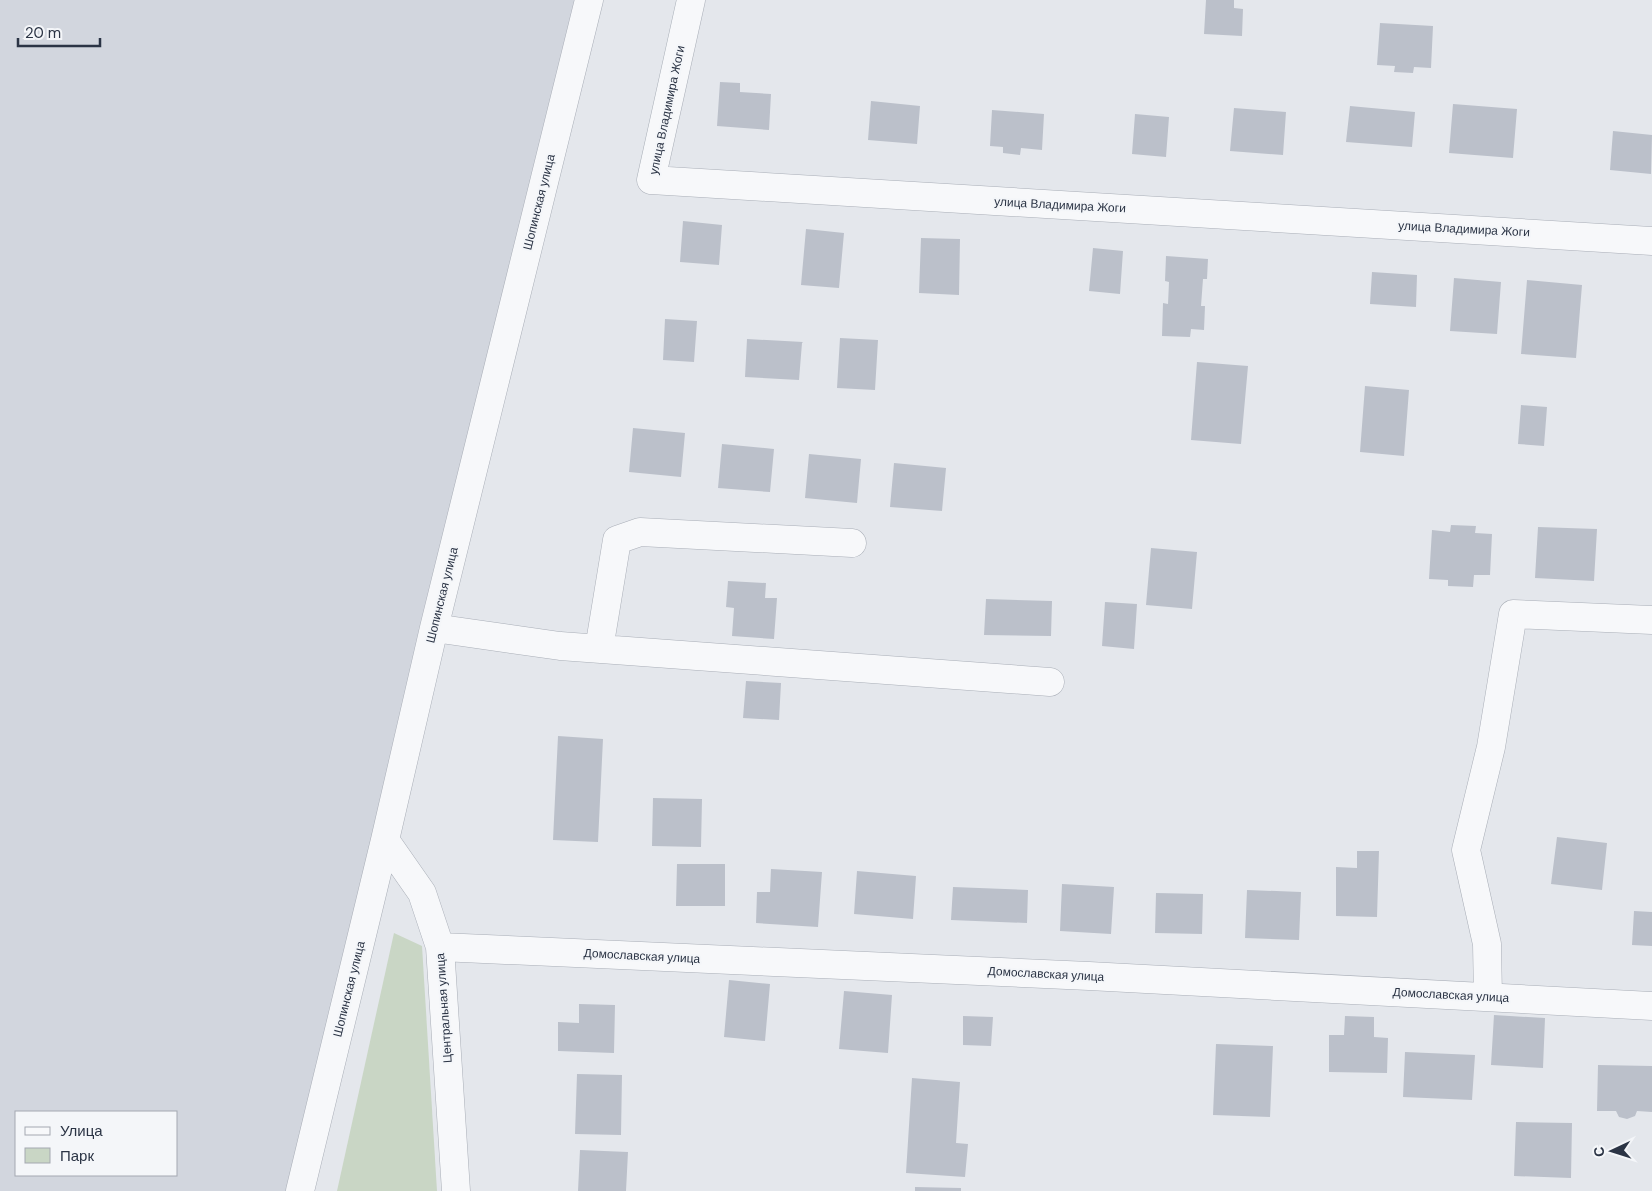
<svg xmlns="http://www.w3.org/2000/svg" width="1652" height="1191" viewBox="0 0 1652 1191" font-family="'DM Sans',sans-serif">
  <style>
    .built { fill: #d2d6de; fill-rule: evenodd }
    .green { fill: #c9d6c5 }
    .building { fill: #bbc0ca }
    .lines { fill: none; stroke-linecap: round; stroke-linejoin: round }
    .minor-casing { stroke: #a9aeb7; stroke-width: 29 }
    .minor { stroke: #f7f8fa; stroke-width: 28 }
    .labels { text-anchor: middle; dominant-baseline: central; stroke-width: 4; stroke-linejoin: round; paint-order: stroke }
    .street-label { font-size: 12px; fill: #2b3445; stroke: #f4f6f9 }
  </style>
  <rect width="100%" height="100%" fill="#e4e7ec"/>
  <path class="built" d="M0,0H588L307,1191H0ZM16,1112H176V1175H16Z"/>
  <path class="green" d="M394,933L422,946L437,1191H337Z"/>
  <path class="building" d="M1206,0H1234V8L1243,9L1242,36L1204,34Z
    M1380,23L1433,26L1431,68L1414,67L1413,73L1394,72L1395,66L1377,65Z
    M720,82L740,83V92L771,94L769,130L717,126Z
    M871,101L920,106L917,144L868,140Z
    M1453,104L1517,109L1513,158L1449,153Z
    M1350,106L1415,112L1412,147L1346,142Z
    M1234,108L1286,112L1283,155L1230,151Z
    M992,110L1044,114L1042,150L1021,148L1020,155L1003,153V147L990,146Z
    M1135,114L1169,117L1166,157L1132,154Z
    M1613,131L1652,135L1651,174L1610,170Z
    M683,221L722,225L719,265L680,262Z
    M806,229L844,233L839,288L801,285Z
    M921,238L960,239L959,295L919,293Z
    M1093,248L1123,251L1120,294L1089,291Z
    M1166,256L1208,259L1207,279H1203L1201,306H1205L1204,330L1191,329L1190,337L1162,336L1163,303L1168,304L1169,282L1165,281Z
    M1372,272L1417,275L1416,307L1370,304Z
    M1454,278L1501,282L1497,334L1450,331Z
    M1527,280L1582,285L1576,358L1521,354Z
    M665,319L697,321L694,362L663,360Z
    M840,338L878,340L875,390L837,388Z
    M747,339L803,342L802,343L799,380L745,377Z
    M1197,362L1248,366L1241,444L1191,440Z
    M1365,386L1409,390L1404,456L1360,452Z
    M1521,405L1547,407L1544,446L1518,444Z
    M633,428L685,433L681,477L629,472Z
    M722,444L774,449L770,492L718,488Z
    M809,454L861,459L857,503L805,498Z
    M894,463L946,468L942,511L890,507Z
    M1451,525L1476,526L1475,533L1492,534L1490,575H1474L1473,587L1448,586V580L1429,579L1432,530L1450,532Z
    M1538,527L1597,529L1594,581L1535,578Z
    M1151,548L1197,552L1192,609L1146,605Z
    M728,581L766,583L765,598H777L774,639L732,636L734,608L726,607Z
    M986,599L1052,601L1051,636L984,635Z
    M1105,602L1137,604L1134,649L1102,646Z
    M746,681L781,683L779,720L743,718Z
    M558,736L603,739L598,842L553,840Z
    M653,798L702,799L701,847L652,846Z
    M1557,837L1607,843L1602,890L1551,884Z
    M1357,851H1379L1377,917L1336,916V867L1357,868Z
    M677,864H725V906H676Z
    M771,869L822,872L818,927L756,923L757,892H770Z
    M857,871L916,876L913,919L854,914Z
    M1062,884L1114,887L1111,934L1060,931Z
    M953,887L1028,890L1027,923L951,920Z
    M1247,890L1301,892L1299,940L1245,938Z
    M1156,893L1203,894L1202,934L1155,933Z
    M1634,911L1652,912V946L1632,945Z
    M729,980L770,984L765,1041L724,1037Z
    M844,991L892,995L888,1053L839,1049Z
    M579,1004L615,1005L614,1053L558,1051V1022L579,1023Z
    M1494,1015L1545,1018L1543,1068L1491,1065Z
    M963,1016L993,1017L991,1046L963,1045Z
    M1345,1016L1374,1017V1037L1388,1038L1387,1073L1329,1072V1035H1344Z
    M1216,1044L1273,1046L1270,1117L1213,1115Z
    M1405,1052L1475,1055L1472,1100L1403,1097Z
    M1598,1065L1652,1066V1112L1637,1111L1635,1116L1627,1119L1619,1117L1616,1111H1597Z
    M577,1074L622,1075L621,1135L575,1134Z
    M912,1078L960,1082L956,1143L968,1144L965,1177L906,1173Z
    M1516,1122L1572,1123L1571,1178L1514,1176Z
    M580,1150L628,1152L626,1191H578Z
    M915,1187L961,1188V1191H915Z"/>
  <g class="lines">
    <g class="minor-casing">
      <path id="minor" d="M691,0L651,180L1652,241
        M434,628L560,646L1050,682
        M599,649L617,540L640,532L852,543
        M385,840L422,893L440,947L456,1191
        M440,947L1089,976L1652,1006
        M1488,997L1487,944L1466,850L1491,747L1513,614L1652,620
        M300,1191L385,840L434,628L589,0"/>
    </g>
    <use href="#minor" class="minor"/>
  </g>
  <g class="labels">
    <g class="street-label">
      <text transform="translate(667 110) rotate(-78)">улица Владимира Жоги</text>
      <text transform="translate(539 202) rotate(-76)">Шопинская улица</text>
      <text transform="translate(1060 205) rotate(3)">улица Владимира Жоги</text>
      <text transform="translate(1464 229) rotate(3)">улица Владимира Жоги</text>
      <text transform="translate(442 595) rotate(-76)">Шопинская улица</text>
      <text transform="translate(642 956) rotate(3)">Домославская улица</text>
      <text transform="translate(1046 974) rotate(3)">Домославская улица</text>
      <text transform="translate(349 989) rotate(-76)">Шопинская улица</text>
      <text transform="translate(1451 995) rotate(3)">Домославская улица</text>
      <text transform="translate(444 1008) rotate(-94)">Центральная улица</text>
    </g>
  </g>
  <rect x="15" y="1111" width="162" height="65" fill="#f4f6f9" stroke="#a4a8b1"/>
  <rect x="25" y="1127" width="25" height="8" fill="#f7f8fa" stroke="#a4a8b1"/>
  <text x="60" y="1136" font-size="15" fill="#2b3445">Улица</text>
  <rect x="25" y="1148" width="25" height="15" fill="#c9d6c5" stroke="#a4a8b1"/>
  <text x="60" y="1161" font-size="15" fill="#2b3445">Парк</text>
  <g transform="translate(1612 1151) rotate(266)" stroke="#f4f6f9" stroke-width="4" paint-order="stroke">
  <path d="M0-4L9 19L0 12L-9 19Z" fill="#2b3445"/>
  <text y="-8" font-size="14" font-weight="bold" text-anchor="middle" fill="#2b3445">С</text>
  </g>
  <path d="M18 38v8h82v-8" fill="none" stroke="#2b3445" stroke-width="2.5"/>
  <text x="25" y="38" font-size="15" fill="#2b3445" stroke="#f4f6f9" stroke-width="4" paint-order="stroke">20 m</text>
</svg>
